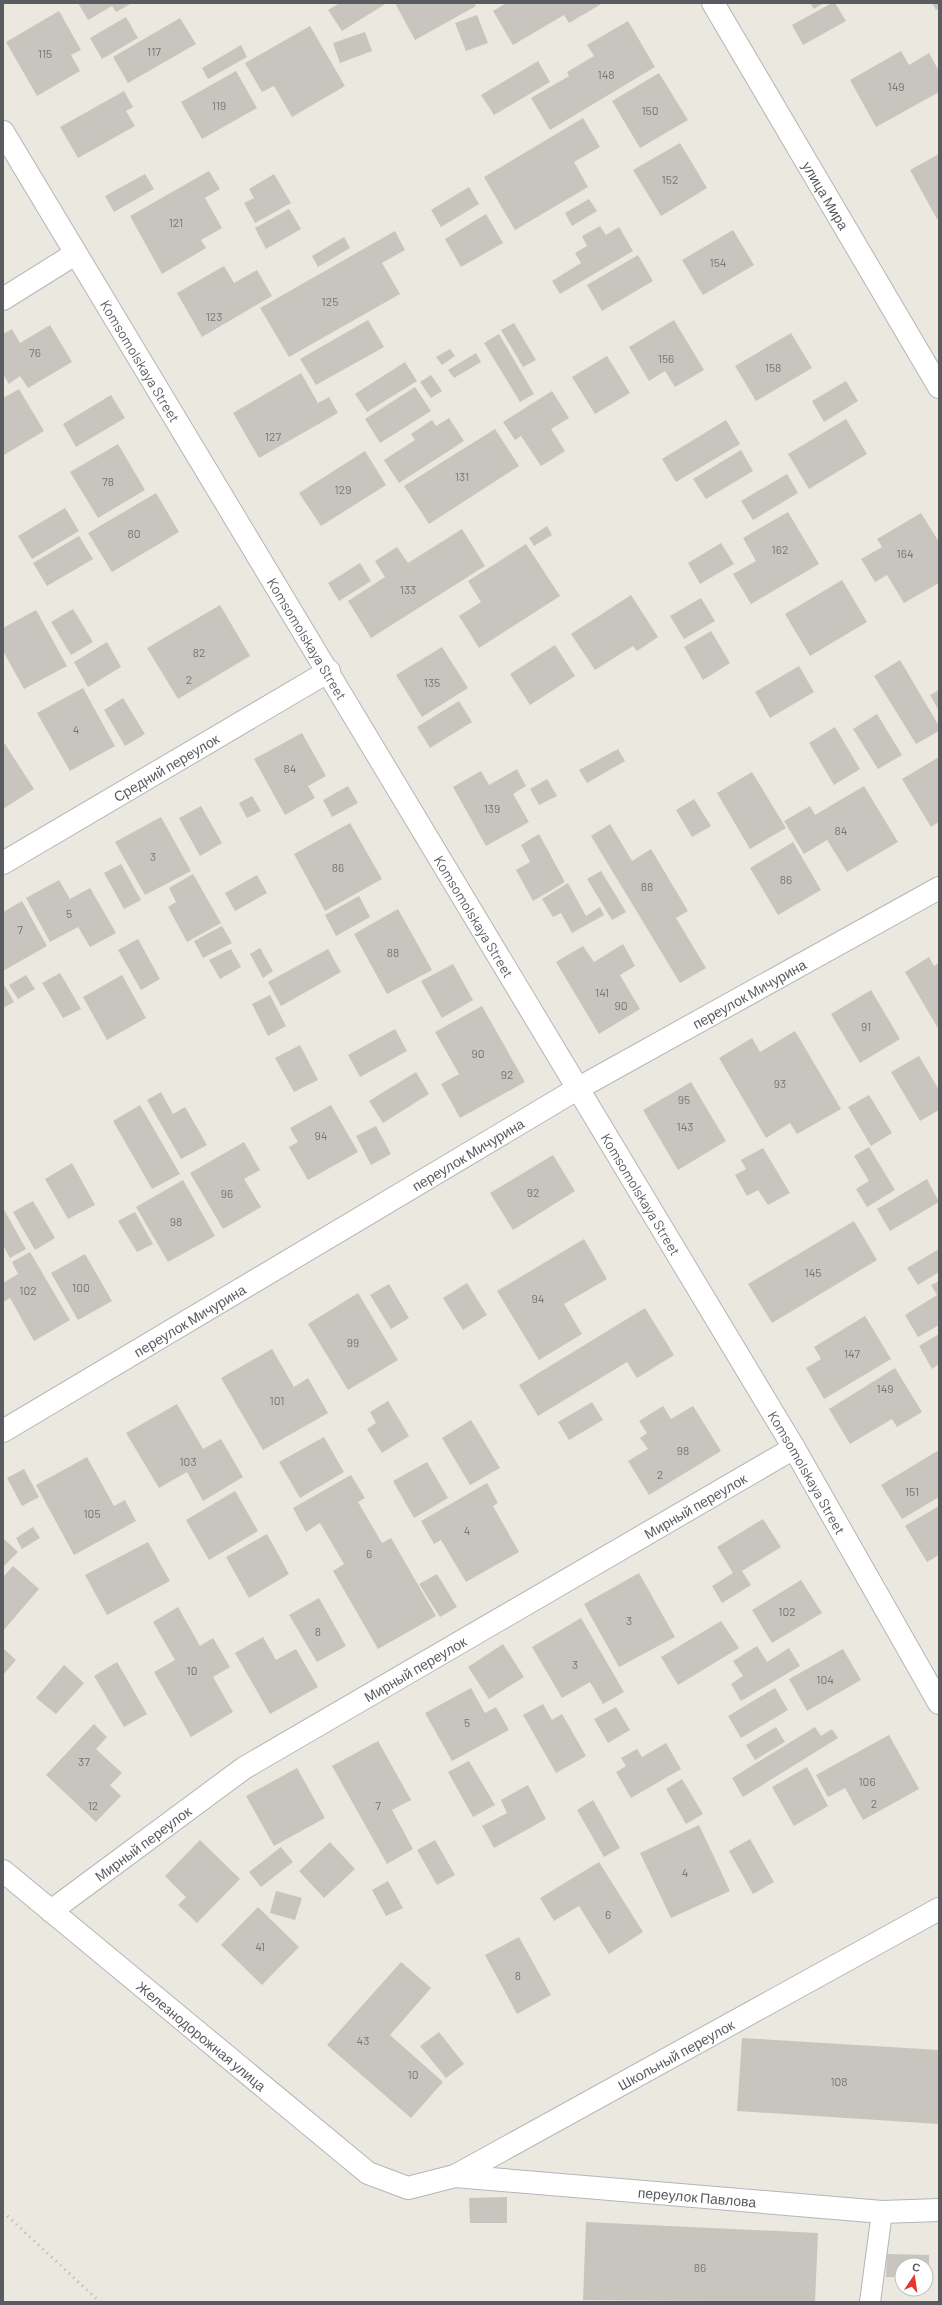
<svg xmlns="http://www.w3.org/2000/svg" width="942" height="2305" viewBox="0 0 942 2305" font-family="Barlow,sans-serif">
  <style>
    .building { fill: #c8c5bf }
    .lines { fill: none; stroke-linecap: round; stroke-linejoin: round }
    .service-casing { stroke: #b2b6ba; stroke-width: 22 }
    .minor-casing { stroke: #b2b6ba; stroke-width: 24 }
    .service { stroke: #fff; stroke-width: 20 }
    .minor { stroke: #fff; stroke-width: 22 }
    .rail { stroke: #b1b2b2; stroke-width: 3; stroke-dasharray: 1 5; stroke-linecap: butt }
    .labels { text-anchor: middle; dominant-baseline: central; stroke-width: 3; stroke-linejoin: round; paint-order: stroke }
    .number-label { font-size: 12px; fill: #747678 }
    .street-label { font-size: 14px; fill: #585c60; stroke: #fff }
  </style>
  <rect width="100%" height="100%" fill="#ebe8df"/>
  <path class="building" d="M78,3H132L116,12L112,6L88,20Z
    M340,3H387L342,31L328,10Z
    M395,3H474L476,6L415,40Z
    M506,3H603L569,23L564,15L513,45L493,11Z
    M810,3H824L814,9Z
    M832,3H835L846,21L803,45L792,25Z
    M932,3H939V8L936,10Z
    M59,11L81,50L71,55L80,71L37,96L6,42Z
    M477,15L488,43L466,51L455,23Z
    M126,17L138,38L102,59L90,38Z
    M180,18L196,44L128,83L113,57Z
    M628,21L655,67L550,130L531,98L569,76L567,72L594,56L587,45Z
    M310,26L345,86L292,117L274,86L262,92L245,63Z
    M365,32L372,51L340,63L333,43Z
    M241,45L247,57L208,79L202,68Z
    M901,51L909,65L929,53L939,71V92L876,127L850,80Z
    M538,61L550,82L494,115L481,95Z
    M236,71L257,108L202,139L181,102Z
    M659,73L688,120L640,148L612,101Z
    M124,91L133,107L126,111L135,126L78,158L60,127Z
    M583,118L600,147L574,162L588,187L515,230L484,177Z
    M680,143L707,188L661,216L633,170Z
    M939,154V218L937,219L910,170Z
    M209,171L220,189L205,198L222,228L201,240L206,248L162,274L130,216Z
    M145,174L154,189L114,212L105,196Z
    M274,174L291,203L255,223L244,203L254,198L249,189Z
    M469,187L479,204L441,227L431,210Z
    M589,199L597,211L572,226L565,213Z
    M289,209L301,229L266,249L255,228Z
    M486,214L503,243L461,267L445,239Z
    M600,226L606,235L619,227L633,251L560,294L552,281L581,263L575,253L587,246L582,236Z
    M733,230L754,265L703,295L682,260Z
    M395,231L405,250L382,263L400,294L289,357L260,308Z
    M344,237L350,248L318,267L312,256Z
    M638,255L653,281L602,311L587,285Z
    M224,266L234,283L257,270L272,296L202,337L177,293Z
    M368,320L384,347L316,385L300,359Z
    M674,320L704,370L675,387L665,371L649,381L629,347Z
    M514,323L536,360L523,367L501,330Z
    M50,325L72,362L28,388L20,376L9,384L3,374V334L12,329L20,343Z
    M791,333L812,368L756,401L735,366Z
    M499,334L534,394L520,402L484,343Z
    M450,349L455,356L442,365L436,357Z
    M476,353L481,362L454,378L448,370Z
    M607,356L630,393L595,414L572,377Z
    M405,362L417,381L367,412L355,394Z
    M301,373L318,403L329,397L338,413L259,458L233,413Z
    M431,375L442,391L431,398L420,382Z
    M846,381L858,401L824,422L812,401Z
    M415,387L431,411L380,443L365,419Z
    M19,389L44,431L4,455L3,394L5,397Z
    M552,391L569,418L551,429L565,451L541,466L521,436L515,440L503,422Z
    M111,395L125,418L76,447L63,424Z
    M449,418L464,441L399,483L384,460L415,440L411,434L432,420L436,426Z
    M846,419L867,454L809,489L788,454Z
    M726,420L740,444L676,482L662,459Z
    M495,429L519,466L429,524L404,486Z
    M118,444L145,490L98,518L70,472Z
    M741,450L753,471L706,499L693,479Z
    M365,451L386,485L321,526L299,493Z
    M787,474L798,493L753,520L741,501Z
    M156,493L179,532L112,572L88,533Z
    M65,508L79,531L32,559L18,536Z
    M788,512L819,564L751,604L733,574L756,561L743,538Z
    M921,513L939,542V583L904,603L887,575L875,582L861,559L882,547L877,539Z
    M547,526L552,535L534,546L529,538Z
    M462,529L485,566L371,638L348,601L385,577L375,561L397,547L408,563Z
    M79,536L93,559L47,586L33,563Z
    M721,543L734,564L700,584L688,563Z
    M526,544L560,596L479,648L459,616L481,602L468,581Z
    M360,563L371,581L339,601L328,583Z
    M842,580L867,622L810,656L785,614Z
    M631,595L658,637L637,651L633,646L595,670L571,634Z
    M701,598L715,621L684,639L670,616Z
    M220,605L250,656L178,699L147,648Z
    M73,609L93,642L71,655L51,622Z
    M36,610L67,666L24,689L3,651V628Z
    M711,631L730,663L703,680L684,647Z
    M107,642L121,667L88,687L74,662Z
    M555,645L575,676L530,705L510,674Z
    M442,647L468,688L422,717L396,675Z
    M900,660L939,726V731L916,744L874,676Z
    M799,666L814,692L770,718L755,692Z
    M83,688L115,746L70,771L37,713Z
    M939,690V711L930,695Z
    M123,698L145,734L125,746L104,710Z
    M459,701L472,722L430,748L417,727Z
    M877,714L902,755L878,769L853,729Z
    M835,727L860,769L834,785L809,743Z
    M302,733L326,776L308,786L315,798L285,815L254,759Z
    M3,741L34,789L3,809Z
    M618,749L625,761L587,783L579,770Z
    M939,757V822L931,827L902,779Z
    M517,769L526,786L513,794L529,822L486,846L453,787L481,771L489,785Z
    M752,772L786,828L750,849L717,793Z
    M547,779L557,796L539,805L530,789Z
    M348,786L358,803L332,817L323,800Z
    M864,786L898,842L847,872L827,840L804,854L784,821L810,806L815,815Z
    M252,796L261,811L247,818L239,803Z
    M694,799L711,826L692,837L676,810Z
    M201,806L222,843L200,856L179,818Z
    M161,817L191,871L145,895L115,842Z
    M350,823L382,879L325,911L294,854Z
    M610,824L632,861L651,849L688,911L676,918L706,968L680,983L591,836Z
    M539,834L565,882L533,901L516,870L530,862L521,845Z
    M793,842L821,890L778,915L750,868Z
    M121,864L141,900L124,909L104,873Z
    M601,871L626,912L612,920L587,879Z
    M193,874L221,923L187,942L168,907L176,902L169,888Z
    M257,875L267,893L235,911L225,893Z
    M59,880L70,899L90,888L116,933L90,947L78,927L50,942L26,898Z
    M568,883L586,916L600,907L604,915L572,933L561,913L553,917L542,899Z
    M359,896L370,917L336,936L325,915Z
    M22,901L47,946L3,971V912Z
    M398,909L432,970L387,994L354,934Z
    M222,926L232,943L203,958L194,941Z
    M138,939L160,979L141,990L118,950Z
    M623,944L635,966L620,975L640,1009L599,1034L556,962L583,946L594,962Z
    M260,948L273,971L263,978L250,954Z
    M231,949L241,967L220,979L209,960Z
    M328,949L341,972L281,1006L268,982Z
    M929,957L934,966L939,963V1030L905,972Z
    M453,964L473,1000L442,1018L421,981Z
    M60,973L81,1009L63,1018L42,983Z
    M26,975L35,989L18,999L9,985Z
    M122,975L146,1018L107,1040L83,997Z
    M3,983L14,1002L3,1008Z
    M871,990L900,1039L860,1063L831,1014Z
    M270,995L286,1026L268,1036L252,1004Z
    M482,1006L525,1082L460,1118L441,1084L459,1074L435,1032Z
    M395,1029L407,1051L360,1077L348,1055Z
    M795,1031L841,1109L797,1134L790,1123L766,1138L719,1058L752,1038L760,1052Z
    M300,1045L318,1080L294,1092L275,1058Z
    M919,1056L939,1090V1110L920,1121L891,1072Z
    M416,1072L429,1094L383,1123L369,1101Z
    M691,1082L726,1141L678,1170L643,1110Z
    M161,1092L173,1114L185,1107L207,1145L181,1159L147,1100Z
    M869,1095L892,1133L871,1146L848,1107Z
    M140,1105L180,1174L152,1189L113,1121Z
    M331,1105L358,1152L308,1180L289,1147L298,1142L290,1128Z
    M376,1126L391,1154L371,1165L356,1136Z
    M244,1142L260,1170L244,1179L261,1207L223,1229L190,1173Z
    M869,1147L895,1190L867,1207L856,1189L869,1181L854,1156Z
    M763,1148L790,1193L768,1205L758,1190L747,1196L735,1175L746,1169L741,1160Z
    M553,1155L575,1191L513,1230L490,1193Z
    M72,1163L95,1205L68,1219L45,1179Z
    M927,1179L939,1202L890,1231L877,1209Z
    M183,1180L215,1236L168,1262L136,1207Z
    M33,1201L55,1238L35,1250L13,1212Z
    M3,1208L26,1249L10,1258L3,1245Z
    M135,1212L153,1244L137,1252L118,1221Z
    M854,1221L877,1260L772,1323L748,1284Z
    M584,1239L607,1279L564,1304L582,1334L539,1360L497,1291Z
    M939,1249V1272L918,1285L907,1268Z
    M30,1252L70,1320L34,1341L10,1298L3,1302V1283L18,1274L12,1262Z
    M85,1254L112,1301L78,1320L51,1273Z
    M939,1281V1325L918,1337L905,1315L937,1295L931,1285Z
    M467,1283L487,1315L463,1330L443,1298Z
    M389,1284L409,1318L391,1329L370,1295Z
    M358,1293L398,1360L348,1390L308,1324Z
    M645,1308L674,1355L637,1378L627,1362L538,1416L519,1385Z
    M865,1316L891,1359L824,1399L806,1368L821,1359L814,1347Z
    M939,1334V1364L932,1369L919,1346Z
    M272,1349L294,1387L308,1378L328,1413L263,1450L221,1378Z
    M895,1368L922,1412L897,1427L892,1419L850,1444L829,1409Z
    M388,1401L409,1436L382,1453L367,1429L376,1423L370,1412Z
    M592,1402L603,1420L569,1440L558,1422Z
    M177,1404L203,1449L221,1439L243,1477L203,1501L187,1472L159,1488L126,1433Z
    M663,1406L671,1419L693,1406L721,1451L649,1495L628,1461L648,1449L640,1438L647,1433L639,1421Z
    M471,1420L500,1468L470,1485L442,1438Z
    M324,1437L344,1472L300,1498L279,1462Z
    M939,1450V1497L902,1519L881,1485Z
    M87,1457L114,1506L125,1500L136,1521L74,1555L36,1485Z
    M427,1462L448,1498L414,1518L393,1481Z
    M24,1469L39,1497L22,1506L7,1478Z
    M351,1475L365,1498L358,1502L382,1543L391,1538L436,1616L378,1649L333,1571L344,1564L320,1523L306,1532L293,1508Z
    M487,1483L498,1503L493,1506L519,1552L466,1582L441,1540L434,1544L421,1521Z
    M235,1491L258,1531L209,1560L186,1520Z
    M939,1506V1555L927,1562L905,1526Z
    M763,1519L781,1547L742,1571L751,1585L722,1603L712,1586L733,1573L717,1547Z
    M33,1527L40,1538L22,1549L16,1538Z
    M267,1534L289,1574L249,1598L226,1557Z
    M3,1538L18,1552L3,1567Z
    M148,1542L170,1581L107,1615L85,1575Z
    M13,1566L39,1589L3,1631V1577Z
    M639,1573L675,1637L619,1667L584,1604Z
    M437,1574L457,1607L440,1617L419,1584Z
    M801,1580L822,1613L772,1643L752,1610Z
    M319,1598L346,1646L317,1662L289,1615Z
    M178,1607L200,1646L213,1638L230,1667L213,1677L233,1712L191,1737L154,1672L175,1660L153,1622Z
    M581,1618L624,1692L603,1704L590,1682L562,1698L532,1647Z
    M721,1621L739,1648L678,1685L661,1657Z
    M263,1637L276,1660L296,1649L318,1687L270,1714L235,1653Z
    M503,1644L524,1677L489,1699L468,1667Z
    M757,1646L767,1662L789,1648L800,1666L741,1701L731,1684L743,1676L733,1661Z
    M3,1648L16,1660L3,1675Z
    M843,1649L861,1680L807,1711L789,1679Z
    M117,1662L147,1714L124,1727L94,1676Z
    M64,1665L84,1683L56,1714L36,1698Z
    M471,1688L485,1713L496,1707L509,1730L452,1761L425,1713Z
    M775,1688L788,1710L741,1738L728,1716Z
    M543,1704L552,1720L562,1714L586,1756L556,1773L523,1715Z
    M616,1707L630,1730L608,1743L594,1719Z
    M94,1724L107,1737L96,1749L122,1773L110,1785L121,1796L96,1822L46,1775Z
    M776,1727L785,1742L755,1760L746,1745Z
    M815,1727L821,1736L832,1729L838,1738L743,1797L732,1778Z
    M889,1735L919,1789L863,1820L845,1788L828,1797L816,1775Z
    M378,1741L411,1800L392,1810L413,1849L387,1864L332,1766Z
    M666,1743L681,1769L631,1798L616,1772L626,1766L621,1758L637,1749L642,1757Z
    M469,1761L495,1805L473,1817L448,1772Z
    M807,1767L828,1806L794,1826L772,1787Z
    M297,1768L325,1818L274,1846L246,1796Z
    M682,1779L703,1814L686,1824L666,1789Z
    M528,1785L546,1819L494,1848L482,1826L507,1813L501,1800Z
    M593,1800L620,1848L604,1857L577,1810Z
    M699,1825L730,1891L671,1918L640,1853Z
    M750,1839L774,1882L753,1894L729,1851Z
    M200,1840L240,1879L197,1923L178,1905L186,1897L165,1876Z
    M435,1840L455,1875L437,1885L417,1850Z
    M330,1842L355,1869L324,1898L299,1871Z
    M281,1847L293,1862L261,1887L249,1872Z
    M599,1862L643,1932L609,1954L579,1906L554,1921L540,1898Z
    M388,1881L403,1908L386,1916L372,1890Z
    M276,1891L302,1898L295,1920L270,1913Z
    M258,1907L299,1947L262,1985L221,1945Z
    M519,1937L551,1995L517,2014L485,1955Z
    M401,1962L431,1988L390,2035L443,2082L411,2118L327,2045Z
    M439,2032L464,2064L446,2078L420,2046Z
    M742,2038L939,2050V2124L737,2111Z
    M507,2197V2223H470L469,2198Z
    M586,2222L818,2233L815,2302L583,2300Z
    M887,2254L929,2255V2278H926V2265H902V2277H886Z"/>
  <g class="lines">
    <g class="service-casing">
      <path id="service" d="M870,2302L882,2212"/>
    </g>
    <g class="minor-casing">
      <g id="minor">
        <path id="s1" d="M713,3L939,387"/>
        <path id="s2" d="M3,132L794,1448L939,1703"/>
        <path d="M3,299L75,254"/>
        <path id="s3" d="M3,863L329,671"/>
        <path id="s4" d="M3,1431L577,1089L939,888"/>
        <path id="s5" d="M3,1871L368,2173L408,2188L455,2176L939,1909"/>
        <path id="s6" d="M51,1911L244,1768L794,1448"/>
        <path id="s7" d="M455,2176L882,2212L939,2210"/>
      </g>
    </g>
    <use href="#service" class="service"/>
    <use href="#minor" class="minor"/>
    <path class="rail" d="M3,2212L100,2302"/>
  </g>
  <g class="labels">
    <g class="number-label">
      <text x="154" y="51">117</text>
      <text x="45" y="53">115</text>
      <text x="606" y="74">148</text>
      <text x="896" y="86">149</text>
      <text x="219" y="105">119</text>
      <text x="650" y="110">150</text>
      <text x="670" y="179">152</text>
      <text x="176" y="222">121</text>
      <text x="718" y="262">154</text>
      <text x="330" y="301">125</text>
      <text x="214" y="316">123</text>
      <text x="35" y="352">76</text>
      <text x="666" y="358">156</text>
      <text x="773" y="367">158</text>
      <text x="273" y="436">127</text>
      <text x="462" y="476">131</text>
      <text x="108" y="481">78</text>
      <text x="343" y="489">129</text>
      <text x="134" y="533">80</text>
      <text x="780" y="549">162</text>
      <text x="905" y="553">164</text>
      <text x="408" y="589">133</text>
      <text x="199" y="652">82</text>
      <text x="189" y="679">2</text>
      <text x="432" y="682">135</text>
      <text x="76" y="729">4</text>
      <text x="290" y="768">84</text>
      <text x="492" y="808">139</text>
      <text x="841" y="830">84</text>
      <text x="153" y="856">3</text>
      <text x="338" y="867">86</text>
      <text x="786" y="879">86</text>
      <text x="647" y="886">88</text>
      <text x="69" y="913">5</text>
      <text x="20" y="929">7</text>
      <text x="393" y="952">88</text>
      <text x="602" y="992">141</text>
      <text x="621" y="1005">90</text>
      <text x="866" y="1026">91</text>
      <text x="478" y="1053">90</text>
      <text x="507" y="1074">92</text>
      <text x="780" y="1083">93</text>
      <text x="684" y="1099">95</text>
      <text x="685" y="1126">143</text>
      <text x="321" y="1135">94</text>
      <text x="533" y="1192">92</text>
      <text x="227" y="1193">96</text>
      <text x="176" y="1221">98</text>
      <text x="813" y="1272">145</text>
      <text x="81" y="1287">100</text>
      <text x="28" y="1290">102</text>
      <text x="538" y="1298">94</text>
      <text x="353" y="1342">99</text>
      <text x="852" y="1353">147</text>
      <text x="885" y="1388">149</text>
      <text x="277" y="1400">101</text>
      <text x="683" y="1450">98</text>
      <text x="188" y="1461">103</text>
      <text x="660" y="1474">2</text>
      <text x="912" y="1491">151</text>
      <text x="92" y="1513">105</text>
      <text x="467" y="1530">4</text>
      <text x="369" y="1553">6</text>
      <text x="787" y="1611">102</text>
      <text x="629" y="1620">3</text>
      <text x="318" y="1631">8</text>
      <text x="575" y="1664">3</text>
      <text x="192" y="1670">10</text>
      <text x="825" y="1679">104</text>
      <text x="467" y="1722">5</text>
      <text x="84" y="1761">37</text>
      <text x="867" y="1781">106</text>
      <text x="874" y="1803">2</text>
      <text x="93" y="1805">12</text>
      <text x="378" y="1805">7</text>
      <text x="685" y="1872">4</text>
      <text x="608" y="1914">6</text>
      <text x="260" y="1946">41</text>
      <text x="518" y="1975">8</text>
      <text x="363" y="2040">43</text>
      <text x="413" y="2074">10</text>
      <text x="839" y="2081">108</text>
      <text x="700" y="2267">86</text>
    </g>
    <g class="street-label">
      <text stroke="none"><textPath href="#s1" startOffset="223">улица Мира</textPath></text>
      <text stroke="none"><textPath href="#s2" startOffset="267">Komsomolskaya Street</textPath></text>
      <text stroke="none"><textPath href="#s2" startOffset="591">Komsomolskaya Street</textPath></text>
      <text stroke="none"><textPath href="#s3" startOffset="189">Средний переулок</textPath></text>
      <text stroke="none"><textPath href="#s2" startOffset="915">Komsomolskaya Street</textPath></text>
      <text stroke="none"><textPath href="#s4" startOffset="865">переулок Мичурина</textPath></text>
      <text stroke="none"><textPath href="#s4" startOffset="541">переулок Мичурина</textPath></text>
      <text stroke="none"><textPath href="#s2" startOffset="1239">Komsomolskaya Street</textPath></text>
      <text stroke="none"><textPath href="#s4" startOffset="217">переулок Мичурина</textPath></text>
      <text stroke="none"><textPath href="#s2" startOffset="1563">Komsomolskaya Street</textPath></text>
      <text stroke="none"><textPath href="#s6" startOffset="762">Мирный переулок</textPath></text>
      <text stroke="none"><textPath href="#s6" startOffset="438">Мирный переулок</textPath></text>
      <text stroke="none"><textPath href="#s6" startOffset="114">Мирный переулок</textPath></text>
      <text stroke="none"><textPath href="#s5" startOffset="258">Железнодорожная улица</textPath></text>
      <text stroke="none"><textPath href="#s5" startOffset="817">Школьный переулок</textPath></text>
      <text stroke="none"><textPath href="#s7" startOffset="243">переулок Павлова</textPath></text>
    </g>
  </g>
  <rect width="942" height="2305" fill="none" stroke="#585c60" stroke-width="8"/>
  <g transform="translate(914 2277) rotate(13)"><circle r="19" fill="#ffffff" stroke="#bcbebf"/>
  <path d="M0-3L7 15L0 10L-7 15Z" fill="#e3382e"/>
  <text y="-6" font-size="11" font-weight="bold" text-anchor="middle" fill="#585c60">С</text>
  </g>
</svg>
